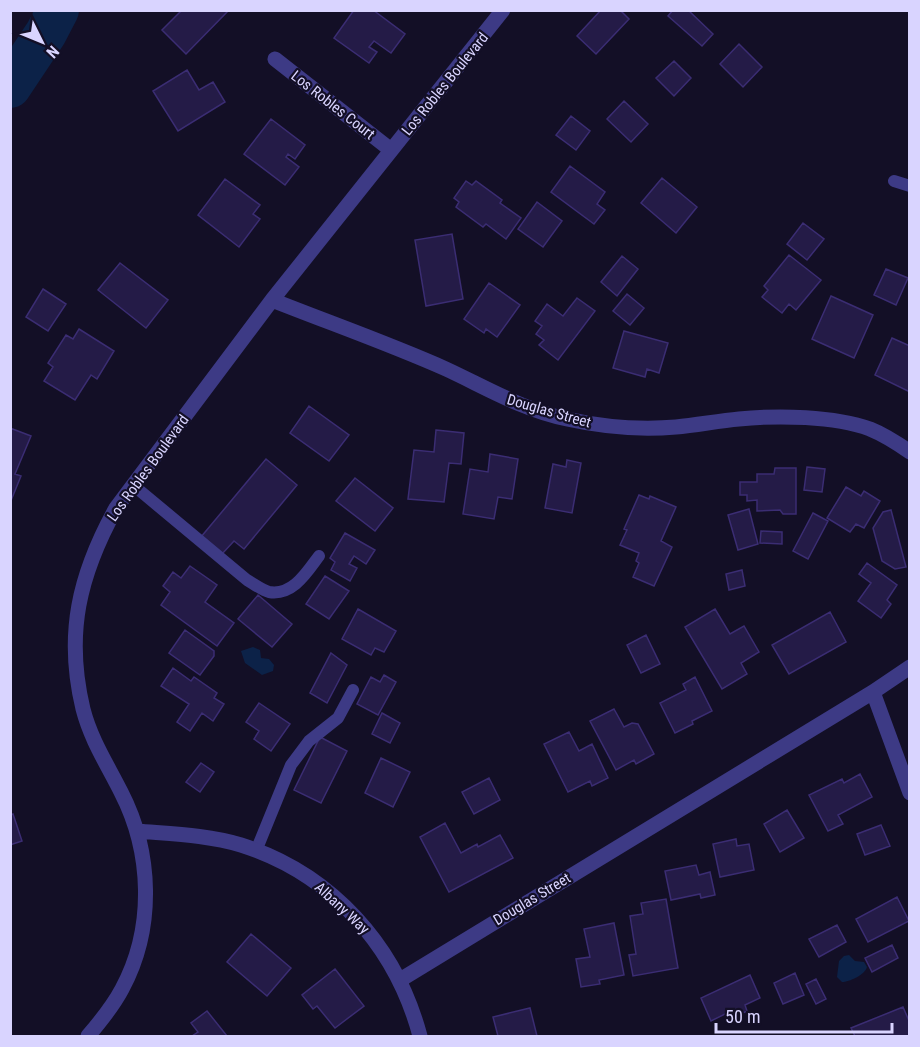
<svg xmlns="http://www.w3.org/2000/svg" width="920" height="1047" viewBox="0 0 920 1047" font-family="'Roboto Condensed',sans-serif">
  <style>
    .water { fill: #0c2248 }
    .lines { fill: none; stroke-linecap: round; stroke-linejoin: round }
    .river { stroke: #0c2248; stroke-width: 42 }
    .building { fill: #241b47; stroke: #3b2d73; stroke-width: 1.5 }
    .service { stroke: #3d3a85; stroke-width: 12 }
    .minor { stroke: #3d3a85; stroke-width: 15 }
    .labels { text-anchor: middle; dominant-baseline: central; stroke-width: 4.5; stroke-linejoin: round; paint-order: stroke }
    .street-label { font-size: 15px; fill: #d9d4ff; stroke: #130f26 }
  </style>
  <rect width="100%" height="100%" fill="#130f26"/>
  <path class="water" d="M253,647L260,650L261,658L269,659L274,665L273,671L262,675L245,663L241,651Z
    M849,955L855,961L864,962L867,967C865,975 849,982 842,982L837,977L839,961L844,956Z"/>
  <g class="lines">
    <path class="river" d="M10,87L46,33L58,10"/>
  </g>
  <path class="building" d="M182,10H229L186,54L162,30Z
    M354,10H373L405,34L391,53L374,41L369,47L377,52L369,63L334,38Z
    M601,10H620L629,19L596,54L577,36Z
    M673,10H688L713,34L702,46L668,16Z
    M739,44L762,67L743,87L720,64Z
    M674,61L691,78L674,96L656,78Z
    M187,70L199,90L213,82L225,102L178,131L153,91Z
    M624,101L648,124L631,142L607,119Z
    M571,116L590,131L576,150L556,135Z
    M271,119L305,145L295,159L288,154L286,157L299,167L285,185L244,154Z
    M570,166L605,192L597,204L605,210L594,224L551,192Z
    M662,178L697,207L676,233L641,203Z
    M225,179L260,205L253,214L260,219L239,247L198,215Z
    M466,181L472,185L476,181L502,200L500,203L521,218L506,239L486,224L483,227L456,207L459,202L454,198Z
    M537,202L562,221L543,247L518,229Z
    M803,223L824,239L807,260L787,244Z
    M452,234L463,299L426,306L415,240Z
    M789,255L821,280L796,310L789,304L782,313L762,297L768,290L764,286Z
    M622,256L638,269L617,296L601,282Z
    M120,263L168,300L146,328L98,290Z
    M886,269L908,278L896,305L874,295Z
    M489,283L520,305L497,337L486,329L484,333L464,319Z
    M43,289L66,304L48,331L26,317Z
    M627,294L644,308L630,325L613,311Z
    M831,296L873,315L854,358L812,339Z
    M577,298L595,311L558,360L539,345L544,340L536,334L542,326L535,321L547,304L563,316Z
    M79,329L114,351L97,379L91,375L75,400L44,381L53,367L48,363L66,335L73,339Z
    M624,331L668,343L659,373L647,369L645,377L613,368Z
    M892,338L910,346V392L875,375Z
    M309,406L349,435L329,461L290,433Z
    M10,428L31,436L15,474L21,476L10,503Z
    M436,430L464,433L461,464L449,463L444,502L408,499L414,450L434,452Z
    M490,454L518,459L512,499L498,497L494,519L463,514L470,469L488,472Z
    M266,459L297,485L244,549L234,541L222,554L201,537Z
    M567,460L581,463L572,513L545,508L553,464L566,467Z
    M807,467L825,469L822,492L804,490Z
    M775,468H796V514H783L780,510L757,511V500L747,501V495H740V482H757V474H774Z
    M355,478L393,508L375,531L336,501Z
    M846,487L861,496L864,491L880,501L864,528L856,524L850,532L827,518Z
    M639,495L649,499L650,496L676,507L661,541L672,547L654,586L633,577L639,563L636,561L639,553L620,545L627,530L624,529Z
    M749,509L758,544L738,550L728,515Z
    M891,510L906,567L895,569L882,561L873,528L883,512Z
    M813,513L828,521L808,559L793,551Z
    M761,531L782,532V544L760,543Z
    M345,533L375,550L366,564L354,556L349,564L357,568L350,581L331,570L335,562L330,558Z
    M867,563L897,585L887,600L891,604L881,618L858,601L871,583L859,574Z
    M190,566L217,585L205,602L234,623L217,646L161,605L170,592L163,586L173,572L181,578Z
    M742,570L745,586L729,590L726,574Z
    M325,576L349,591L329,619L306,604Z
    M258,595L292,624L272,647L238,619Z
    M358,609L396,631L384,652L375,648L371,655L342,639Z
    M715,609L730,634L744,626L759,652L741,663L747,674L722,689L685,627Z
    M830,612L846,642L789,674L772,645Z
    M185,630L214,651V656L200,675L169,653Z
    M646,635L660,664L641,673L627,645Z
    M331,653L347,665L327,703L310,693Z
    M173,668L191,681L194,677L217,693L214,698L224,704L213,721L202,713L190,731L177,722L189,704L161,686Z
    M384,675L396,682L378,715L357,704L371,677L380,682Z
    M695,677L712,711L692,721L693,724L675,733L660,703L686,690L683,684Z
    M259,703L290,724L271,751L254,739L259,731L246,722Z
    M614,709L624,727L632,723L638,724L654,754L636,764L634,760L616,770L590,721Z
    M382,713L400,723L390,743L372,734Z
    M569,732L579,751L592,744L608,778L592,786L590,781L568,792L544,744Z
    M320,737L347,751L321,803L294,790Z
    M381,758L410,772L393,807L365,793Z
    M201,763L214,772L200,792L186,782Z
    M860,774L872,797L838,815L843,824L828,831L809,795L842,779L844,783Z
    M489,778L500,800L474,814L462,792Z
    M787,810L804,838L780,852L764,824Z
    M13,814L22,841L10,845V815Z
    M445,823L461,853L477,844L478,847L500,835L513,858L449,892L420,837Z
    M881,825L890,846L865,855L857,834Z
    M736,839L737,846L749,844L754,870L720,877L713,844Z
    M696,865L699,875L710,872L715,895L701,898L700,894L671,900L665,871Z
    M897,897L909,921L868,942L856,919Z
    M666,899L678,968L633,976L629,955L636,954L630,916L643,914L641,903Z
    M614,923L624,975L599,980L600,984L581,987L576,959L590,957L584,929Z
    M837,925L846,942L819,957L809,939Z
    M251,934L291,968L267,996L227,962Z
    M892,945L898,958L872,972L865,958Z
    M335,969L364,1006L335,1028L317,1006L313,1009L302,995Z
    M795,973L804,995L783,1004L774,983Z
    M750,975L760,998L745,1005L747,1011L730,1019L727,1013L711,1021L701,998Z
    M816,979L826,999L816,1004L806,984Z
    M903,1007L910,1023V1036H855L851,1028Z
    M530,1008L537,1036H498L493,1017Z
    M207,1011L227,1036H192L198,1032L191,1023Z"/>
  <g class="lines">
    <path class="service" d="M894,181L910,186
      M133,485L247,580C254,584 262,590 269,592C293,596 307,572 319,556
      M256,851L291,765L309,741L338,718L353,690"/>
    <path class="minor" d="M275,59L391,150
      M272,300C330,323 390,344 446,369C487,388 523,410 567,419C603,427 640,430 676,427C697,425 718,421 739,419C778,415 834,416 870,429C885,435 897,443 910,452
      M873,692L910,793
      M137,831C172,834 208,835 241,845C332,874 396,946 420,1036
      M400,980L873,692L910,667
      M88,1036C100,1022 113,1006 122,989C155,928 152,852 121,792C107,764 91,740 83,709C65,634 79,575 116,508L272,300L503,10"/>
  </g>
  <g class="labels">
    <g class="street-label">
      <text transform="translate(445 84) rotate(-51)">Los Robles Boulevard</text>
      <text transform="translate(333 105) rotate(38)">Los Robles Court</text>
      <text transform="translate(549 411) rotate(16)">Douglas Street</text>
      <text transform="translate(148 468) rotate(-54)">Los Robles Boulevard</text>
      <text transform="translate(532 899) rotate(-31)">Douglas Street</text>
      <text transform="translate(342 908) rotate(43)">Albany Way</text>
    </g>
  </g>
  <rect width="920" height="1047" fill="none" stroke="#d9d4ff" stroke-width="24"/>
  <g transform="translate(42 42) rotate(133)" stroke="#130f26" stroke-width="4.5" paint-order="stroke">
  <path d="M0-4.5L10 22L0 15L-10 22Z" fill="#d9d4ff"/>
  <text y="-9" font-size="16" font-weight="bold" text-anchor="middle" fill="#d9d4ff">N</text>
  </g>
  <path d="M716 1023v9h176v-9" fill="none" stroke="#d9d4ff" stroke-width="3"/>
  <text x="725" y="1023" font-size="18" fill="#d9d4ff" stroke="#130f26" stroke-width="4.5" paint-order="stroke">50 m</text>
</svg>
